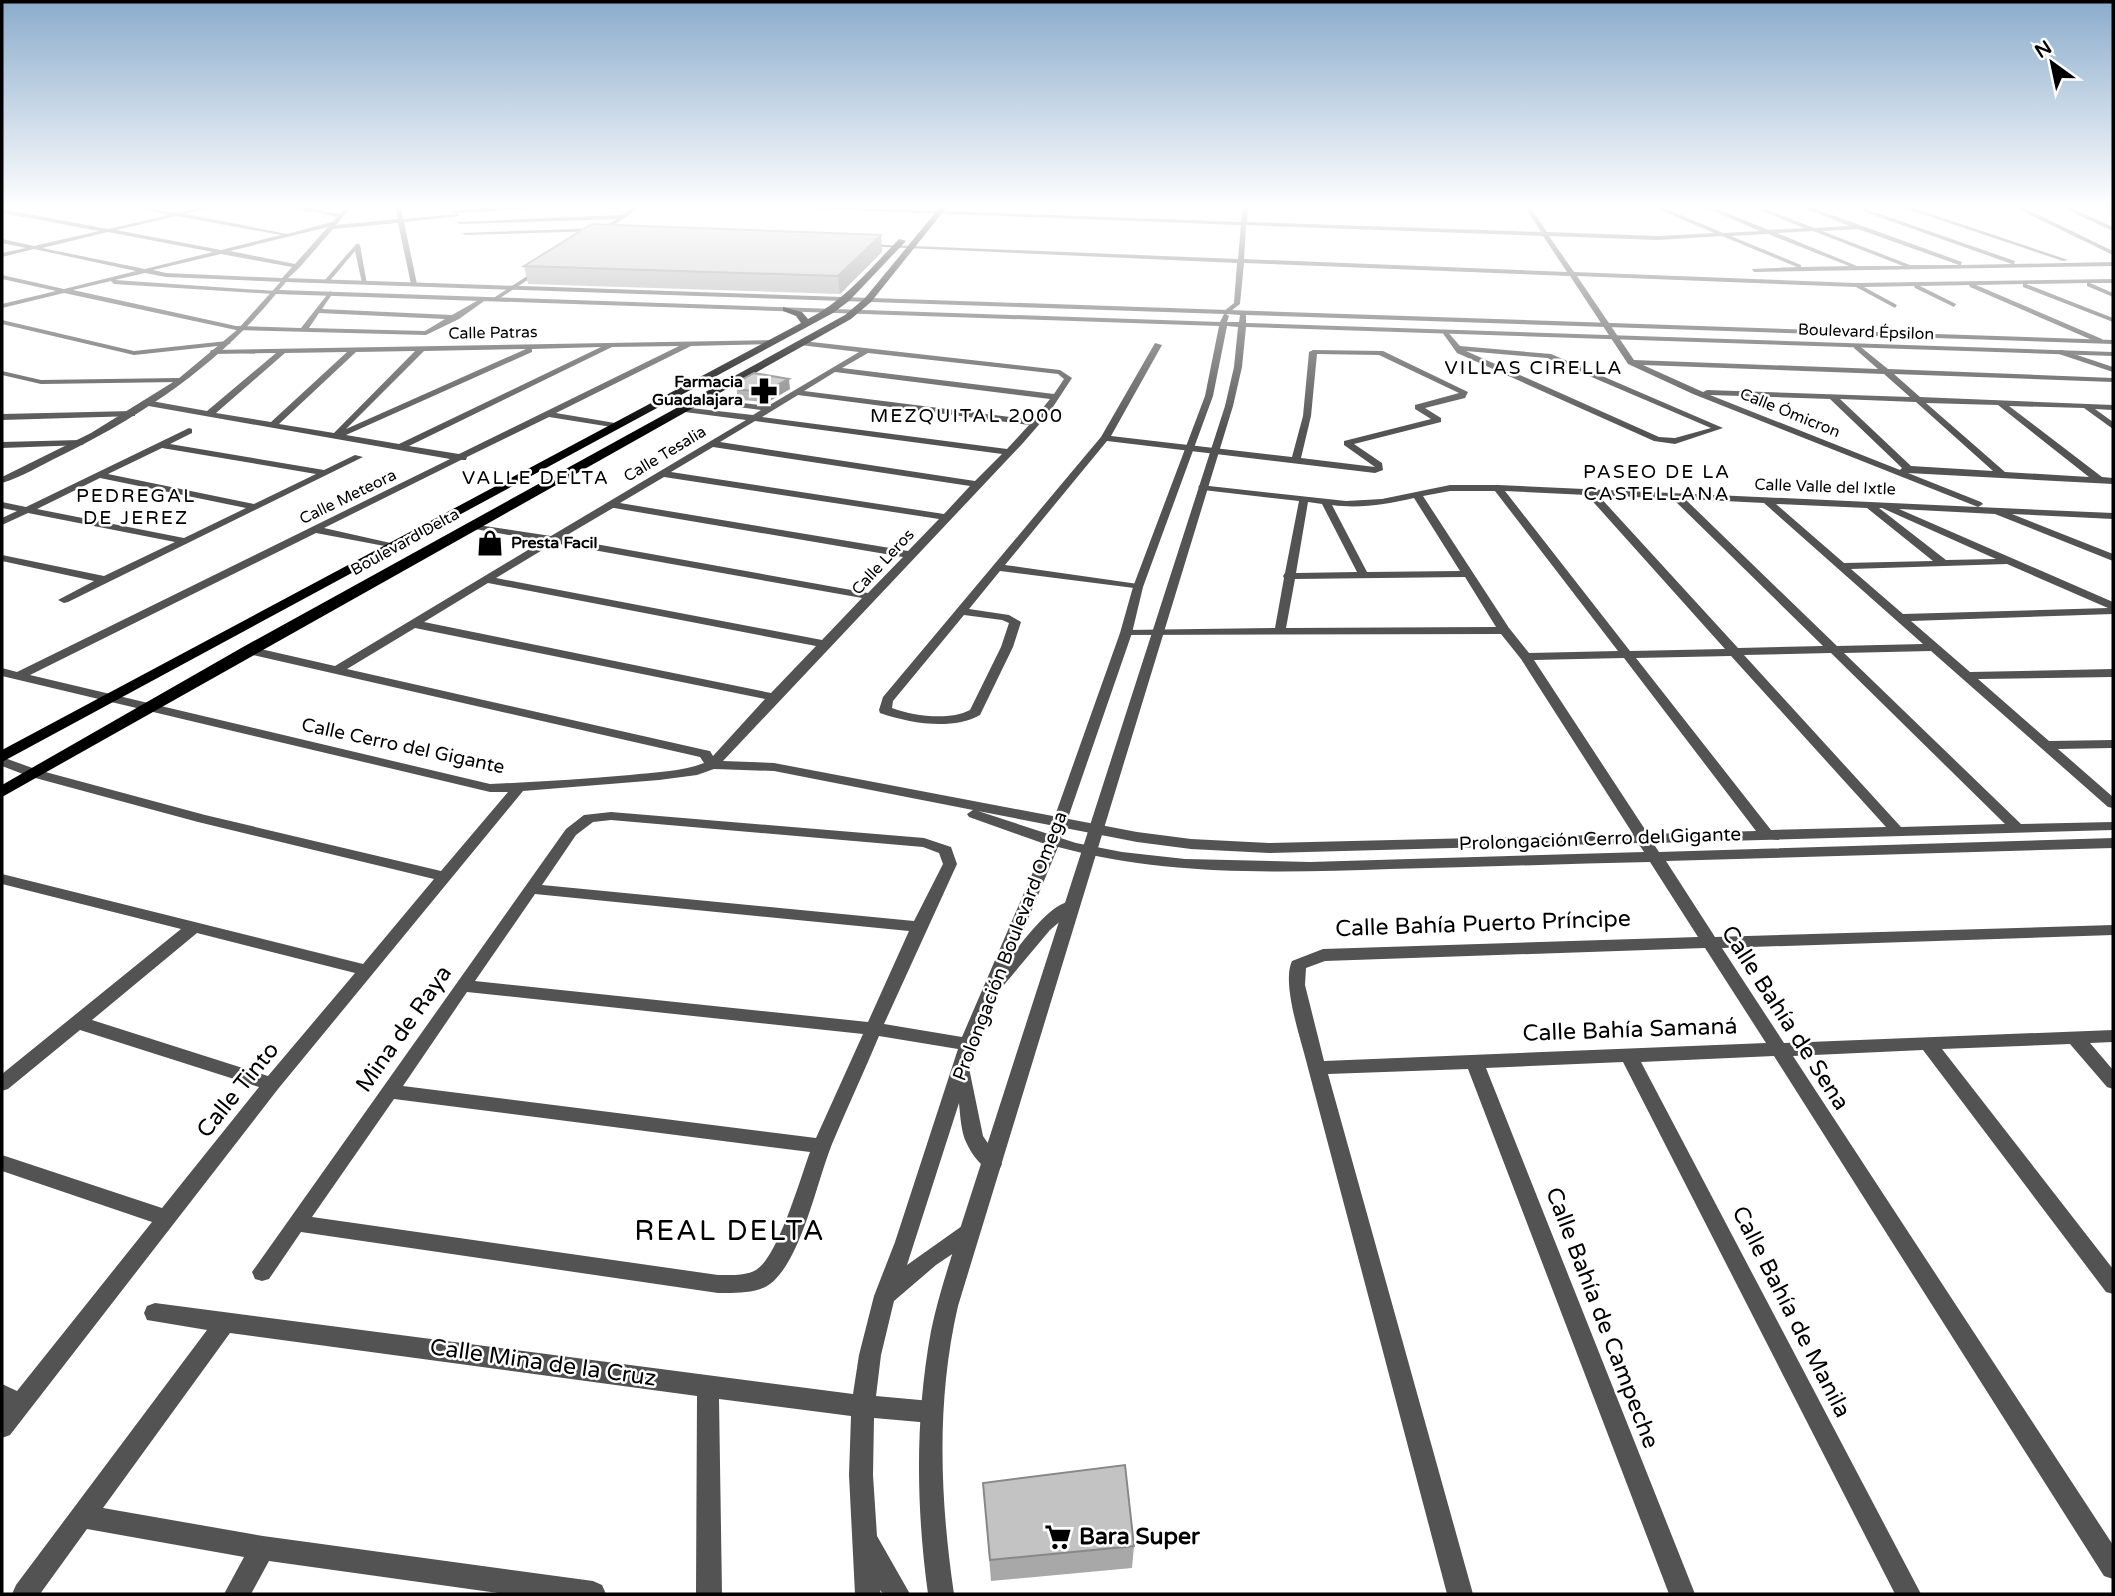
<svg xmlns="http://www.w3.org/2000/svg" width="2115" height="1596" viewBox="0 0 2115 1596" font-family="'Varela Round',sans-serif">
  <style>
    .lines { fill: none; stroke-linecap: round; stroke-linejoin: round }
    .minor { fill: #535353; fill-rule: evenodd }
    .tertiary { fill: #535353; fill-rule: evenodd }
    .primary { fill: #000; fill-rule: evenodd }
    .wall { fill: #a8a8a8 }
    .shaded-wall { fill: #888 }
    .building { fill: #c3c3c3; stroke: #888; stroke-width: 2 }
    .labels { text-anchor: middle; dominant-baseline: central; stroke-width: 5; stroke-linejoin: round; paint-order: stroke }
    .far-street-label { font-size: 16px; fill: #000; stroke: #fff }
    .far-poi-label { font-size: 16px; font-weight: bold; fill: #000; stroke: #fff; text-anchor: end }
    .far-quarter-label { font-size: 19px; letter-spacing: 2px; fill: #000; stroke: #fff }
    .street-label { font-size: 19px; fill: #000; stroke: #fff }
    .near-street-label { font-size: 23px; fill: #000; stroke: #fff }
    .near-poi-label { font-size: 23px; font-weight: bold; fill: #000; stroke: #fff; text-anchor: start }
    .near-quarter-label { font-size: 28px; letter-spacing: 2px; fill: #000; stroke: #fff }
  </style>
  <rect width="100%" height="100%" fill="#fff"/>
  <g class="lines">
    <path class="minor" d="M134,207L177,213L201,207H212L186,214L287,234L332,222L337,217L289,207H304L340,214L346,207H351L336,225L398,219L395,207H401L403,219L457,214L460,216L404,222L417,284L414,286L411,284L398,223L333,229L300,267L284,282L166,277L145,273L115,280L276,291L274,294L114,284L111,281L73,290L236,326L301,328L330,291L333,293L322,309L452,315L482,298L487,299L459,319L426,335L236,330L64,293L2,308V304L56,291L2,279V275L64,289L136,271L34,249L2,257V253L26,248L2,243V239L34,246L99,231L2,213V209L108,229L169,215ZM177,216L281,235L221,250L116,230ZM328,227L295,264L230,251ZM108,232L213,252L145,269L42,248ZM221,254L292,267L282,278L166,273L153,270ZM319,313L445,319L425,331L309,328Z
      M505,207H567L454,213L451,211Z
      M634,207H641L596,237L593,235L598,231L465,235L462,233L602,228L617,219L459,224L456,222L622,215Z
      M766,207H830L1241,222L1242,207H1248L1247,222L1541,232L1525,207H1530L1547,232L1658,236L1714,233L1654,207H1662L1723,233L1760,231L1704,207H1712L1769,230L1804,228L1752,207H1760L1814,228L1850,226L1801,207H1810L1962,262L1961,265L2012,264L1851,207H1860L2015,261L2014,264L2113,262V266L1754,272L1752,269L1797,267L1722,236L1658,240L1549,236L1574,272L1855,283L2113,279V283H2090L2113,293V297L2087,286V283L2026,284L2113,318V322L2023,287V284L1976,285L2102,339L2103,341L2099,343L1970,287L1969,285L1920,286L1956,304L1954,307L1915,288L1914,286L1864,287L1897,305L1895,308L1856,287L1577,276L1634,360L1878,369L1854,348V344H1857L1888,369L2113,378V382L1894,374L1920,397L2113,405V410L2095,409L2113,422V429L2084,408L2009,406L2102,477L2113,478V484L1908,473L1981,502L1983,504L1978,507L2113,513V519L2012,514L2113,554V561L1995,514L1899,509L2113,602V614L1911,621L1970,672L2113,669V677L1978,679L2049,741L2113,740V748L2058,749L2113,797V808L2108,807L1931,651L1844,653L2021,824L2113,822V830L1653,843L1659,852L2113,838V848L1666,861L1715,937L2113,925V935L1722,948L1784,1043L2113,1030V1042L2090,1043L2113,1070V1089L2107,1087L2070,1044L1942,1049L2113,1269V1294L2106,1292L1923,1050L1793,1056L2113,1545V1579L2104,1576L1774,1056L1641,1062L1921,1594H1895L1623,1062L1486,1068L1695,1594H1669L1468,1069L1328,1074L1473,1594H1447L1308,1068C1302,1042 1281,984 1292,961L1323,949L1698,937L1650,862C1563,864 1477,867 1390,869C1279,873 1166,876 1058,847L1015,951C1027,937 1056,897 1075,902L1078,906L1050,930L998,992L969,1068L983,1136L1002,1164L999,1170C984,1175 969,1151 964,1137C961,1127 960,1114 959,1103L907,1265L962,1226L969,1223L976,1226L979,1232L976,1238L936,1265L894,1301L881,1355L876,1396L931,1401L939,1404L942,1412L939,1420L931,1423L874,1418L873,1475L877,1536L910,1594H883L880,1590L881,1594H855L849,1475L851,1416L719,1399L722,1594H696L697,1396L230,1333L103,1508L263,1536L593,1581L602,1585L606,1594H505L269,1561L251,1594H224L244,1557L87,1529L40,1594H12L16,1585L207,1330L147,1320L144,1313L147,1306L155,1303L853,1394L859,1355L874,1296L895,1242L958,1049L879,1036C864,1072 847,1108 832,1144C817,1181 801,1261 770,1284C757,1294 733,1293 718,1293L301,1232L269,1279L262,1281L255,1279L252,1272L566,829L584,815L611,812L924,838L951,847L957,864L884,1024L962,1037L1045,844L969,817L967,814L973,810L774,771L714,769L697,775L659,780L523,791L278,1089L10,1435L2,1438V1384L17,1391L152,1222L2,1171V1155L162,1208L259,1087L80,1030L8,1089L2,1091V1074L181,929L2,884V874L363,964L434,879L198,822L28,776L2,766V757L38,770L205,815L441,871L508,792H490L2,676V668L17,672L450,459L143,405V401L146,400L207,411L276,353L214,354L210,352L211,350L772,340L776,342L772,344L691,346L556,413L615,423L618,424V428L549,417L467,457L466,460H461L324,528L395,544V548L316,533L30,675L490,784C537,782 583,779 630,775C654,772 681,772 704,763L700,757L244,653L242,650L248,646L335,666L543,541L475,529L470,526L471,524L551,536L746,420L685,412L682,411V407L753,415L761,410L700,402L696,400L700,398L768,406L859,352L800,345V341H803L1060,370L1072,378L1049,413L1023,443L723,761L774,763L1137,832L1191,839L1269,843L1633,834L1521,659L1501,634L1122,635L1120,633L1126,630L1275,628L1284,578L1283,576L1285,573L1299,501L1203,490L1198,487L1200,485L1346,501L1382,499L1450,485H1498L1978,507L1693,394L1628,364L1570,276L1244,263L1240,304L1227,314L1223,312L1234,303L1237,263L861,246L864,244L1238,259L1241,225ZM1246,225L1543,236L1567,272L1244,259ZM1858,229L1959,265H1910L1822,231ZM1813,231L1903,266H1857L1777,233ZM1768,234L1849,266L1801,267V265L1731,236ZM679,346L459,454L409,446L612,347ZM601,347L399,444L346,435L532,352V349ZM526,349L346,429L424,351ZM415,351L334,433L279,424L356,352ZM347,352L271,422L216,413L285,353ZM868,353L1058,374L1064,379L1054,394L842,368ZM1643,365L1884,374L1910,397L1707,390L1703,392ZM835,372L1050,399L1033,420L804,391ZM798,395L1029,425L1007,449L762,417ZM1710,395L1830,399L1902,468L1900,470ZM1840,399L1916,402L1993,471L1911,466ZM1926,403L1998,405L2089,477L2005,472ZM755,421L1002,454L975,481L720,442ZM713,447L970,486L944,514L671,472ZM664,477L939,519L908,551L620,503ZM1450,491H1495L1618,651L1529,653L1509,628L1423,496ZM1505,491L1587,495L1725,649L1630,651ZM1598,495L1673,499L1823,646L1738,648ZM1414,498L1460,571L1367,572L1332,505C1360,509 1387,504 1414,498ZM1685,499L1764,503L1923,644L1837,646ZM1308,502L1322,504L1357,572L1296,573ZM1776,504L1867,508L1933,561L1844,563ZM613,508H614L903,557L868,593L562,538ZM1879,508H1882L1996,559L1946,560ZM554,543L862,598L822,640L496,578ZM2007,564L2108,608L1903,614L1851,569ZM1465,577L1496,627L1286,628L1295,579ZM488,583L816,646L771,693L424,622ZM415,628L765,699L713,756L710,751L705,750L347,669ZM1831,653L2005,824L1901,827L1744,655ZM1731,656L1886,827L1771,830L1636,658ZM1624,658L1756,831L1648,834L1534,660ZM978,811L1137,842L1191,849L1269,853L1638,843L1644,852L1310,862L1185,859L1122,852L1076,843ZM611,820L923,847L939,853L943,864L914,921L542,885L576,835L593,822ZM535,894L909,931L868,1022L475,981ZM197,933L355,973L268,1076L92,1020ZM1705,948L1766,1043L1324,1061L1305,985L1306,968L1325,961ZM467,992L863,1034L816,1138L403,1086ZM394,1099L810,1152C800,1179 778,1257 756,1270C746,1276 729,1275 718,1275L312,1217Z
      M1901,207H1910L2068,260L2063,261Z
      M2014,207H2022L2113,251V255Z
      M2061,207H2069L2113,227V231Z
      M2113,207V210L2110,207Z
      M357,243L360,245L367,284L362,283L355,251L328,283H324V281Z
      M541,267L546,268L497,300L492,299Z
      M2,320L134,351L227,341L231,343L227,345L134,355L2,324Z
      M1446,330L1460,346L1551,354L1723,428L1675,444L1654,441L1457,353L1442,332ZM1466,351L1547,358L1711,428L1675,438L1659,437Z
      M1155,343L1162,345L1111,436L1292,457L1303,416L1309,352L1313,350L1383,351L1468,392L1465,398L1425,408L1441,418V422L1354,444L1382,463L1383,470L1375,473L1107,441L1005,565L1138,584L1142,585V589L1000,571L969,609L1009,615L1021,622L1013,647L980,715C952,731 909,723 880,713L879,710L883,697L1101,437ZM1317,354L1379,355L1459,393L1415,405V409L1431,419L1344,441V445L1375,467L1301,458L1311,416ZM964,615L1002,620L1009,623L1001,647L970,710C949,721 913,716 892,708L893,701Z
      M2062,350L2113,367V372L2059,354V350Z
      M2,371L41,380L178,378L182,380L178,382L41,384L2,375Z
      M132,411L135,412V416L2,420V414Z
      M189,428L192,429V433L170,444L324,470L355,455L363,457L68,602L64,603L58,600L94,581L2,561V555L104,576L175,542L28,513L2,525V518L17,511L2,508V502L26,507ZM162,448L316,474L254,504L108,474ZM100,478L246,508L184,538L37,509Z
      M80,440L84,443L83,445L2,448V442Z"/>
    <path class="tertiary" d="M284,278L2113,340V344L1246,315V323L2113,352V356L1246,327L1242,367L1233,406L958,1306C936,1401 940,1499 954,1594H928C916,1507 915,1418 931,1331C938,1297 949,1265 959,1232L1225,406L1234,367L1238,327L1227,326L1213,396L1143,587L1132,633L1060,841L1053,846L1046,841L1120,633L1133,587L1205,396L1219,326L276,294C218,365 142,416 60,456C41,465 22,477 2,483V477L91,433L178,379L238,329ZM286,282L1224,314L1220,322L279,290ZM1226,314L1240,315L1239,322H1227L1229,316Z"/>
    <path class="primary" d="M940,207H947L871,302L851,319L2,797V785L243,647L845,315L865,298Z
      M899,239L906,241L849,301L833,313L2,762V750L801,323L796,316L783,311V307L802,312L808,319C845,300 870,269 899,239Z"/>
  </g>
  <path class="wall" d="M881,235L882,252L840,294L528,284L524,266Z
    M736,383L790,389L768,402L741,400L737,394Z
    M983,1483L1134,1546L1132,1568L991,1581Z"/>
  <path class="shaded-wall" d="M881,235L882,252L840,294L838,276Z
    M789,379L790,389L768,402L766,391Z"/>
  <path class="building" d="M592,224L881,235L838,276L524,266Z
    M754,373L789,379L766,391L740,390L736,383Z
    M1125,1465L1134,1546L990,1560L983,1483Z"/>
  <linearGradient id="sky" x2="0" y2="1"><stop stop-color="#8baccc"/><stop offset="0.48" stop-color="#fff"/><stop offset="1" stop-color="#fff" stop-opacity="0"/></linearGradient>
  <rect width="2115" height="431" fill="url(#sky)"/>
  <defs>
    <g id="pharmacy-bare" transform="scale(2.1)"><path d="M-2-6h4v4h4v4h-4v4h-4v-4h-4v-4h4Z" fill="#000" stroke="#fff" stroke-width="2.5" paint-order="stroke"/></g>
    <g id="shop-bare" transform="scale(2.1)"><path d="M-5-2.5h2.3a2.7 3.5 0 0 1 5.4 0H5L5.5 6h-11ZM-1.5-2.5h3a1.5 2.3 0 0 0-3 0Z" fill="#000" stroke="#fff" stroke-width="2.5" paint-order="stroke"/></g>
    <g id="supermarket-bare" transform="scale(2.1)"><path d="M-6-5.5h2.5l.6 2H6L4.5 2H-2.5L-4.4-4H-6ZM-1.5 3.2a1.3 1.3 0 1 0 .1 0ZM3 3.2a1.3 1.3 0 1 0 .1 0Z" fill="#000" stroke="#fff" stroke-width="2.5" paint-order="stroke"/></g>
  </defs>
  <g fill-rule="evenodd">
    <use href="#pharmacy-bare" x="764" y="391"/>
    <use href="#shop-bare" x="490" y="543"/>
    <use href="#supermarket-bare" x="1058" y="1537"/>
  </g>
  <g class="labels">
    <g class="far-street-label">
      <text transform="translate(1866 332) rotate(2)">Boulevard Épsilon</text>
      <text transform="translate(493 333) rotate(-1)">Calle Patras</text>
      <text transform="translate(1790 413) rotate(22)">Calle Ómicron</text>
      <text transform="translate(665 454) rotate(-31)">Calle Tesalia</text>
      <text transform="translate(1825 487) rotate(2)">Calle Valle del Ixtle</text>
      <text transform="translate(348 497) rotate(-26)">Calle Meteora</text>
      <text transform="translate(405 542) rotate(-29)">Boulevard Delta</text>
      <text transform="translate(883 562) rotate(-47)">Calle Leros</text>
    </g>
    <g class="far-poi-label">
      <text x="743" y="382">Farmacia<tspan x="743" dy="18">Guadalajara</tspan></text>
      <text x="511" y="543" text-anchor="start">Presta Facil</text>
    </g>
    <g class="far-quarter-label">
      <text x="1534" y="368">VILLAS CIRELLA</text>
      <text x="967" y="416">MEZQUITAL 2000</text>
      <text x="1657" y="472">PASEO DE LA<tspan x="1657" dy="22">CASTELLANA</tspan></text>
      <text x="536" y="478">VALLE DELTA</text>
      <text x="136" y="496">PEDREGAL<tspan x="136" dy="22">DE JEREZ</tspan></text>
    </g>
    <g class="street-label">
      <text transform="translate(403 746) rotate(12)">Calle Cerro del Gigante</text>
      <text transform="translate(1600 839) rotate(-2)">Prolongación Cerro del Gigante</text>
      <text transform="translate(1010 946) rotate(-69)">Prolongación Boulevard Omega</text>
    </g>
    <g class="near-street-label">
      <text transform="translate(1483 924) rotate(-2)">Calle Bahía Puerto Príncipe</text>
      <text transform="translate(1785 1018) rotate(57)">Calle Bahía de Sena</text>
      <text transform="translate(404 1029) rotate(-55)">Mina de Raya</text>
      <text transform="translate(1630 1030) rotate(-2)">Calle Bahía Samaná</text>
      <text transform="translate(238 1090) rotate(-51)">Calle Tinto</text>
      <text transform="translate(1791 1312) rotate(63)">Calle Bahía de Manila</text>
      <text transform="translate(1602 1318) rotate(69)">Calle Bahía de Campeche</text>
      <text transform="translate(543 1363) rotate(8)">Calle Mina de la Cruz</text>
    </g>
    <g class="near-poi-label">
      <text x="1079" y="1537">Bara Super</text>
    </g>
    <g class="near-quarter-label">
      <text x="730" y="1231">REAL DELTA</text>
    </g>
  </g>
  <rect width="2115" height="1596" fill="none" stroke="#000000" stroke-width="7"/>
  <g transform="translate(2052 63) rotate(327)" stroke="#ffffff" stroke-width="5" paint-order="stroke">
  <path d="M0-5L12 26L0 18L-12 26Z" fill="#000000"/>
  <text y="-10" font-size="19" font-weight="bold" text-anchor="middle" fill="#000000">N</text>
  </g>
</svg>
